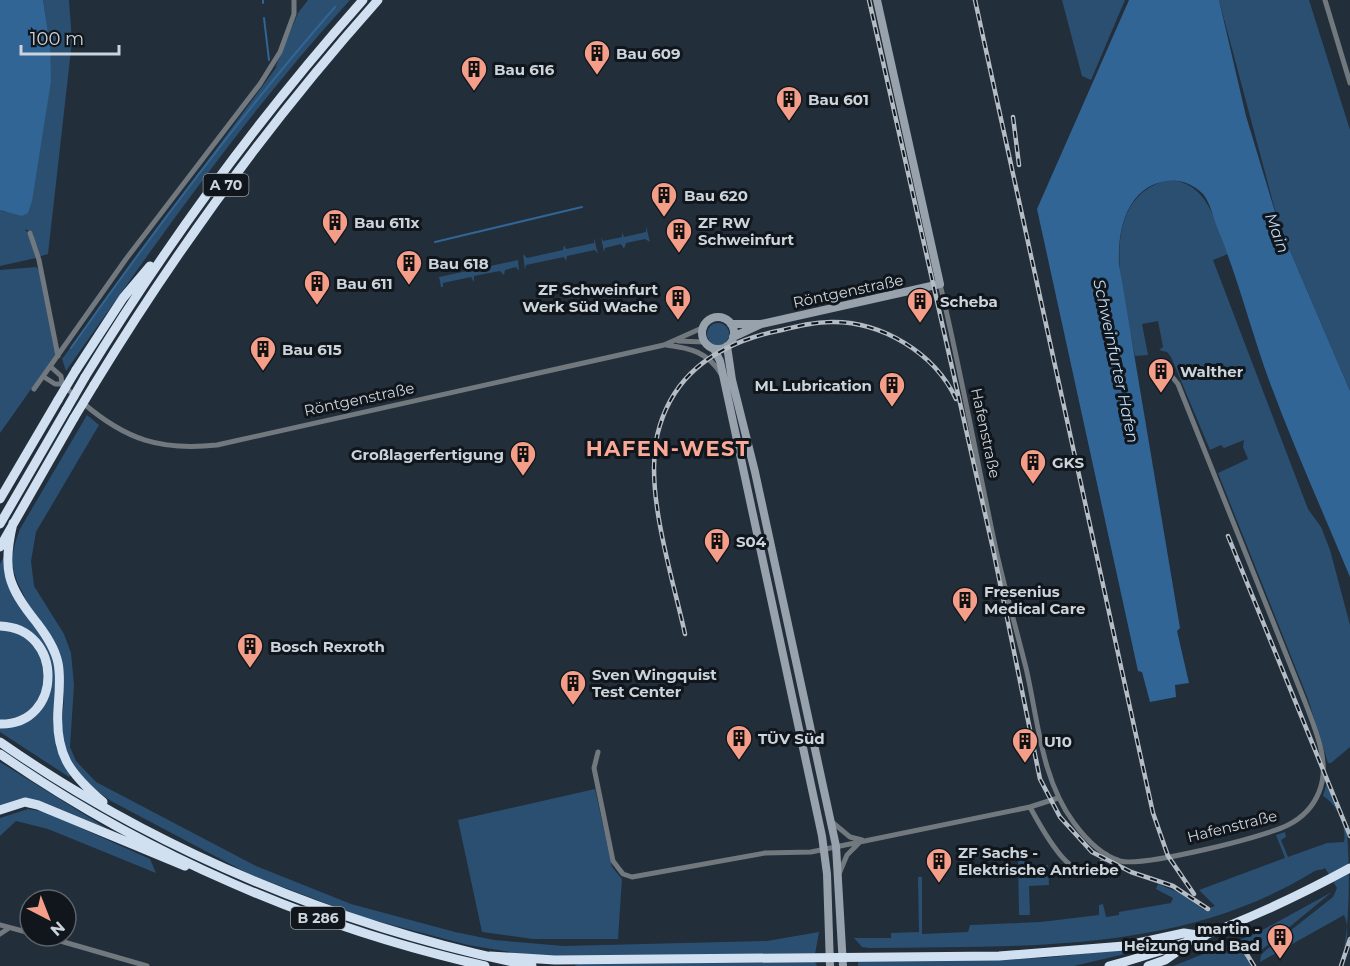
<svg xmlns="http://www.w3.org/2000/svg" width="1350" height="966" viewBox="0 0 1350 966" font-family="Montserrat,sans-serif">
  <style>
    .green { fill: #2b4f71 }
    .water { fill: #316595 }
    .lines { fill: none; stroke-linecap: round; stroke-linejoin: round }
    .stream { stroke: #316595; stroke-width: 2 }
    .street { stroke: #71787e; stroke-width: 5 }
    .secondary { stroke: #98a2ac; stroke-width: 8 }
    .highway { stroke: #d1e0f1; stroke-width: 9 }
    .rail-casing { stroke: #b4bdc6; stroke-width: 4.5 }
    .rail { stroke: #10161b; stroke-width: 2; stroke-dasharray: 7; stroke-linecap: butt }
    .highway-bridge { stroke: #d1e0f1; stroke-width: 9 }
    .labels { text-anchor: middle; dominant-baseline: central; stroke-width: 6; stroke-linejoin: round; paint-order: stroke }
    .shield { fill: #10161b; stroke: #939aa1; stroke-width: 1.5 }
    .shield-label { font-size: 14px; font-weight: bold; fill: #cbd3db }
    .poi-label { font-size: 15px; font-weight: bold; fill: #cbd3db; stroke: #10161b; text-anchor: start }
    .street-label { font-size: 15px; fill: #cbd3db; stroke: #10161b }
    .water-label { font-size: 16px; font-style: italic; fill: #bedaf7; stroke: #10161b }
    .district-label { font-size: 21px; font-weight: bold; letter-spacing: 1.5px; fill: #faa997; stroke: #10161b }
  </style>
  <rect width="100%" height="100%" fill="#222e3a"/>
  <path class="green" d="M43,0H69L72,41L48,254L38,257L33,233L25,229L30,237L36,258L0,266V210L6,212L50,44Z
    M308,0H350C245,115 155,244 66,371L62,359L278,65L275,68L298,13Z
    M1062,0H1125L1091,80L1082,76Z
    M1219,0H1309L1350,130V391L1279,225Z
    M1166,180C1208,180 1215,222 1228,254L1213,260L1308,509L1321,527L1330,550L1350,625V747L1331,763H1328L1308,699L1218,473L1248,459L1243,447L1244,440L1224,448L1221,445L1210,450L1171,357L1167,352L1159,350L1163,347L1158,321L1142,324L1148,355L1135,356C1125,302 1093,203 1166,180Z
    M646,226L650,242L645,239L626,243L624,249L621,244L605,248L604,252L601,237L603,241L622,237V232L624,237L646,232Z
    M594,238L598,254L595,250L567,256L566,261L564,257L526,265L525,270L523,254L527,258L563,250L564,245L566,249L594,243Z
    M518,260L519,271L516,267L505,270L504,275L500,271L474,276V282L471,277L443,283V287H441L439,277Z
    M36,267L40,271L56,354L0,433V270Z
    M707 334a11 11 0 1 1 22 0a11 11 0 1 1-22 0Z
    M87,415L99,425L36,532L31,561L34,586L64,634L71,653L74,685L70,747L76,761L96,782L256,866L351,904L455,932L494,940L564,946L767,941L819,932L815,954L539,957L468,945L362,917L249,874L111,801C93,788 73,773 65,751C57,729 67,705 63,682C61,674 55,665 52,657C45,642 39,626 32,611C15,577 5,567 20,529Z
    M5,555V560L49,648L56,670L53,722L56,747L71,775L69,777L0,732V726H10L46,697L41,644L0,624V564Z
    M0,629C40,633 61,676 33,706C30,709 26,715 23,716C17,720 7,720 0,722Z
    M0,762L106,828L40,801L30,800L0,807Z
    M1327,782C1334,800 1342,817 1347,835C1350,863 1350,936 1341,961C1347,946 1350,928 1344,915L1260,962L1261,955L1266,950L1333,897L1337,888L1325,868C1320,871 1318,869 1313,872C1180,954 1019,946 869,948L862,947L854,938H891V933L919,932L918,877H922V934L968,932L970,925L1041,922L1099,915V905L1103,904L1106,917L1119,915V912L1171,903L1173,898L1156,889L1158,884L1180,893L1204,910L1215,906L1199,890L1285,858L1276,835L1285,832L1286,837L1281,840L1288,857L1327,843L1344,842C1347,827 1337,804 1323,796Z
    M595,789L612,867L622,879L618,939H533L482,932L458,820Z
    M28,809L45,812L150,859L156,873L48,829L16,821L0,836V818Z
    M1024,850L1025,866L1048,865L1049,885L1029,886L1030,915H1019L1018,857L979,858V851Z
    M1332,892L1258,953H1254L1249,945L1241,948L1252,966H1173L1257,933Z
    M1128,949L1131,950L1129,953L1074,966H858V961L1043,958Z
    M815,962L817,966H574L578,964Z"/>
  <path class="water" d="M0,0H43L50,44L51,81L32,201L28,213L22,216L0,210Z
    M1129,0H1219L1246,116L1279,225L1350,391V577C1323,512 1294,448 1270,383C1251,331 1238,278 1217,227C1213,217 1210,202 1203,194C1183,174 1153,177 1135,199C1121,217 1118,242 1119,264L1180,628L1177,631L1189,683L1175,685L1176,697L1150,702L1142,672L1138,671L1037,209Z"/>
  <g class="lines">
    <path class="stream" d="M263,0V3
      M264,18L269,60
      M435,242L582,207
      M71,348C154,230 240,116 335,7"/>
    <path class="street" d="M1325,0L1350,83
      M30,233L39,260L58,356
      M940,284C961,372 977,461 996,550C1005,590 1016,628 1026,668C1038,719 1041,779 1074,823C1085,838 1101,855 1120,861C1143,867 1265,837 1288,825C1302,818 1313,807 1319,792C1331,763 1315,729 1305,702L1178,384L1160,362
      M678,341L704,342
      M666,345C690,348 708,352 721,374
      M51,367L61,376L62,384L76,397
      M44,377L55,384H62
      M34,389L126,259L260,84L280,52L294,14V0
      M83,403C126,440 161,451 217,445L664,345L702,328
      M598,752L594,768L613,861L623,874L632,877L765,853L811,852L1030,807L1058,798
      M1030,807C1042,829 1083,908 1106,854
      M832,822L850,837L862,840
      M839,874L847,855L859,843
      M0,925L30,933
      M0,934L9,928
      M43,936L147,966"/>
    <path class="secondary" d="M702 333a16 16 0 1 1 32 0a16 16 0 1 1-32 0Z
      M731,324H760
      M733,337L761,324L940,284L877,0
      M727,346L732,380L755,472L836,846L843,966
      M714,349L720,361L822,836L827,874L830,966"/>
    <path class="highway" d="M76,370L123,298L150,266
      M85,377C167,243 259,117 363,0
      M94,385C178,247 271,120 378,0
      M0,499L58,400
      M13,523C2,569 7,586 37,623C46,635 55,648 58,663C61,677 59,694 58,709C55,754 69,773 103,802
      M0,524L66,410
      M0,547L74,418
      M0,626C64,628 64,725 0,724
      M0,742C158,852 343,928 532,966
      M0,754C144,854 314,928 485,966
      M0,810L25,802L38,805L185,866
      M490,956L555,960L999,956L1124,946L1184,933L1205,936
      M1109,966C1193,944 1273,910 1350,868
      M1148,966L1165,960L1185,946"/>
    <g class="rail-casing">
      <path id="rail" d="M869,0L993,549L1040,779L1060,817L1092,852L1131,872L1173,886L1208,909
        M975,0L1153,813L1168,856L1194,894
        M1013,117L1019,165
        M1228,536L1350,836
        M685,634C672,574 641,483 660,425C678,367 726,341 782,330C798,326 814,322 831,322C881,321 935,353 956,399
        M1243,948L1254,966
        M1341,966L1350,939"/>
    </g>
    <use href="#rail" class="rail"/>
    <path class="highway-bridge" d="M58,400L76,370
      M66,410L85,377
      M74,418L94,385"/>
  </g>
  <defs>
    <g id="building-pin" transform="scale(1.35)"><path d="M0 17L-7.5 6A9.5 9.5 0 1 1 7.5 6Z" fill="#f49e8a" stroke="#10161b"/><path d="M-4-6H4V6H1V3H-1V6H-4ZM-2.5-4.3h1.7v1.8h-1.7ZM.8-4.3h1.7v1.8H.8ZM-2.5-1h1.7V.8h-1.7ZM.8-1h1.7V.8H.8Z" fill="#111"/></g>
  </defs>
  <g fill-rule="evenodd">
    <use href="#building-pin" x="597" y="53"/>
    <use href="#building-pin" x="474" y="69"/>
    <use href="#building-pin" x="789" y="99"/>
    <use href="#building-pin" x="664" y="195"/>
    <use href="#building-pin" x="335" y="222"/>
    <use href="#building-pin" x="679" y="231"/>
    <use href="#building-pin" x="409" y="263"/>
    <use href="#building-pin" x="317" y="283"/>
    <use href="#building-pin" x="678" y="298"/>
    <use href="#building-pin" x="920" y="301"/>
    <use href="#building-pin" x="263" y="349"/>
    <use href="#building-pin" x="1161" y="371"/>
    <use href="#building-pin" x="892" y="385"/>
    <use href="#building-pin" x="523" y="454"/>
    <use href="#building-pin" x="1033" y="462"/>
    <use href="#building-pin" x="717" y="541"/>
    <use href="#building-pin" x="965" y="600"/>
    <use href="#building-pin" x="250" y="646"/>
    <use href="#building-pin" x="573" y="683"/>
    <use href="#building-pin" x="739" y="738"/>
    <use href="#building-pin" x="1025" y="741"/>
    <use href="#building-pin" x="939" y="861"/>
    <use href="#building-pin" x="1280" y="937"/>
  </g>
  <g class="labels">
    <g class="shield">
      <rect x="203.5" y="174" width="45" height="22" rx="4.5"/>
      <rect x="291" y="907" width="54" height="22" rx="4.5"/>
    </g>
    <g class="shield-label">
      <text x="226" y="185">A 70</text>
      <text x="318" y="918">B 286</text>
    </g>
    <g class="poi-label">
      <text x="616" y="53">Bau 609</text>
      <text x="494" y="69">Bau 616</text>
      <text x="808" y="99">Bau 601</text>
      <text x="684" y="195">Bau 620</text>
      <text x="354" y="222">Bau 611x</text>
      <text x="698" y="222">ZF RW<tspan x="698" dy="17">Schweinfurt</tspan></text>
      <text x="428" y="263">Bau 618</text>
      <text x="336" y="283">Bau 611</text>
      <text x="658" y="289" text-anchor="end">ZF Schweinfurt<tspan x="658" dy="17">Werk Süd Wache</tspan></text>
      <text x="940" y="301">Scheba</text>
      <text x="282" y="349">Bau 615</text>
      <text x="1180" y="371">Walther</text>
      <text x="872" y="385" text-anchor="end">ML Lubrication</text>
      <text x="504" y="454" text-anchor="end">Großlagerfertigung</text>
      <text x="1052" y="462">GKS</text>
      <text x="736" y="541">S04</text>
      <text x="984" y="591">Fresenius<tspan x="984" dy="17">Medical Care</tspan></text>
      <text x="270" y="646">Bosch Rexroth</text>
      <text x="592" y="674">Sven Wingquist<tspan x="592" dy="17">Test Center</tspan></text>
      <text x="758" y="738">TÜV Süd</text>
      <text x="1044" y="741">U10</text>
      <text x="958" y="852">ZF Sachs -<tspan x="958" dy="17">Elektrische Antriebe</tspan></text>
      <text x="1260" y="928" text-anchor="end">martin -<tspan x="1260" dy="17">Heizung und Bad</tspan></text>
    </g>
    <g class="street-label">
      <text transform="translate(848 291) rotate(-12)">Röntgenstraße</text>
      <text transform="translate(359 399) rotate(-12)">Röntgenstraße</text>
      <text transform="translate(986 433) rotate(78)">Hafenstraße</text>
      <text transform="translate(1232 826) rotate(-14)">Hafenstraße</text>
    </g>
    <g class="water-label">
      <text transform="translate(1277 233) rotate(70)">Main</text>
      <text transform="translate(1116 361) rotate(78)">Schweinfurter Hafen</text>
    </g>
    <g class="district-label">
      <text x="668" y="448">HAFEN-WEST</text>
    </g>
  </g>
  <g transform="translate(48 918) rotate(138)"><circle r="28" fill="#10161b" stroke="#5b6268" stroke-width="1.5"/>
  <path d="M0-4.5L10 22L0 15L-10 22Z" fill="#f49e8a"/>
  <text y="-9" font-size="16" font-weight="bold" text-anchor="middle" fill="#cbd3db">N</text>
  </g>
  <path d="M21 45v9h98v-9" fill="none" stroke="#cbd3db" stroke-width="3"/>
  <text x="30" y="45" font-size="18" fill="#cbd3db" stroke="#10161b" stroke-width="4.5" paint-order="stroke">100 m</text>
</svg>
